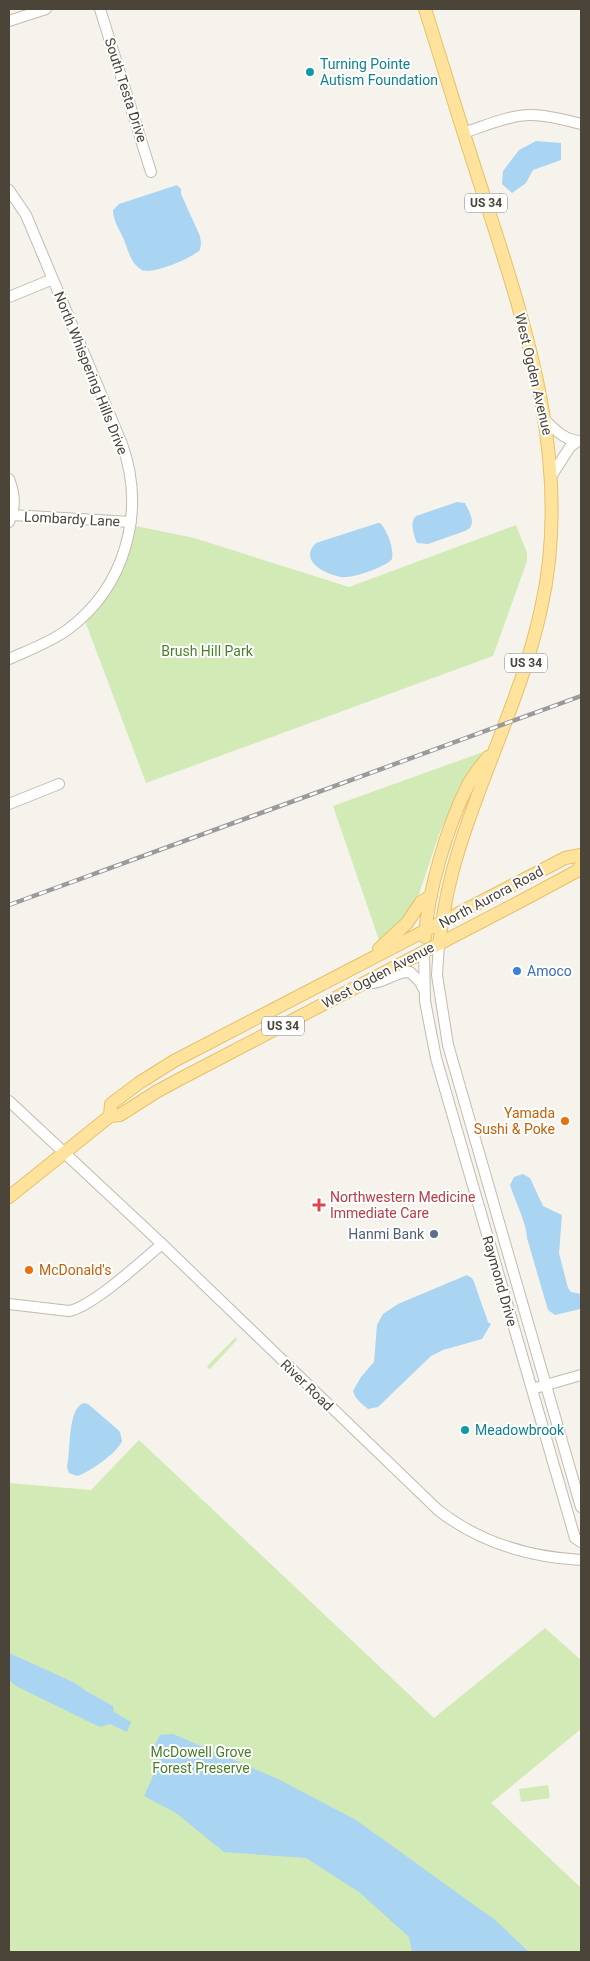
<svg xmlns="http://www.w3.org/2000/svg" width="590" height="1961" viewBox="0 0 590 1961" font-family="Roboto,sans-serif">
  <style>
    .green { fill: #d2eab5 }
    .water { fill: #a9d4f2 }
    .lines { fill: none; stroke-linecap: round; stroke-linejoin: round }
    .minor-casing { stroke: #c2bbae; stroke-width: 12 }
    .major-casing { stroke: #e6c16a; stroke-width: 14 }
    .minor { stroke: #fff; stroke-width: 10 }
    .major { stroke: #ffe39c; stroke-width: 12 }
    .rail-casing { stroke: #9a9a9a; stroke-width: 4.5 }
    .rail { stroke: #fff; stroke-width: 2.5; stroke-dasharray: 8; stroke-linecap: butt }
    .culture-dot { fill: #0f9aa8; stroke: #fff; stroke-width: 2 }
    .shop-dot { fill: #3f7fe0; stroke: #fff; stroke-width: 2 }
    .food-dot { fill: #e8710a; stroke: #fff; stroke-width: 2 }
    .health-dot { fill: #e0444e; stroke: #fff; stroke-width: 2 }
    .service-dot { fill: #5c6f8a; stroke: #fff; stroke-width: 2 }
    .labels { text-anchor: middle; dominant-baseline: central; stroke-width: 4; stroke-linejoin: round; paint-order: stroke }
    .shield { fill: #fff; stroke: #817c74; stroke-width: 1 }
    .shield-label { font-size: 12px; font-weight: bold; fill: #4b4439 }
    .culture-label { font-size: 14px; fill: #0d838f; stroke: #fff; text-anchor: start }
    .street-label { font-size: 14px; fill: #4b4439; stroke: #fff }
    .park-label { font-size: 14px; fill: #4a7f2a; stroke: #fff }
    .shop-label { font-size: 14px; fill: #366cbe; stroke: #fff; text-anchor: start }
    .food-label { font-size: 14px; fill: #c56008; stroke: #fff; text-anchor: end }
    .health-label { font-size: 14px; fill: #be3a42; stroke: #fff; text-anchor: start }
    .service-label { font-size: 14px; fill: #4e5e75; stroke: #fff; text-anchor: end }
  </style>
  <rect width="100%" height="100%" fill="#f6f3ec"/>
  <path class="green" d="M516,525L527,553V561L493,656L146,783L85,621C115,591 127,567 136,526L194,538L349,587Z
    M483,752L453,803L439,834L417,900C407,916 394,928 379,940L333,806Z
    M236,1337L237,1340L210,1369L207,1368L209,1364Z
    M139,1440L434,1718L545,1628L581,1660V1729L491,1803L581,1888V1952H9V1483L91,1490Z
    M548,1785L550,1798L521,1802L519,1789Z"/>
  <path class="water" d="M536,141L561,143V160L533,170L526,183L512,193L502,184L503,171L519,150Z
    M177,185L181,189V194L200,236L201,243L200,250C192,258 152,275 142,270C131,264 128,250 124,240C120,230 113,221 113,210L119,204Z
    M457,502L465,503C469,511 475,520 470,528L465,531L428,544L417,543C414,535 409,523 416,516Z
    M378,523H380C388,531 394,549 392,559C386,567 351,579 341,577C325,574 298,561 316,543Z
    M523,1174L530,1178L543,1206L562,1215L559,1253L568,1288L571,1292L581,1294V1308L580,1309L555,1315L548,1310L527,1238C527,1224 515,1201 510,1185L514,1177Z
    M467,1275L472,1278L474,1282L488,1322L491,1324L482,1339L443,1350L431,1356L378,1407L368,1409C362,1404 355,1399 353,1391L361,1377L374,1362L377,1325L383,1314L398,1304Z
    M84,1403L88,1404L116,1428L120,1432L122,1441C118,1452 89,1473 77,1476L69,1473L67,1467C71,1451 67,1408 84,1403Z
    M9,1653L75,1683L86,1691L113,1706L114,1712L131,1722L127,1732L110,1724L100,1727L16,1686L9,1680Z
    M173,1734L278,1779L356,1820L495,1920L529,1952H412L409,1937L359,1892L306,1858L224,1852L176,1813L144,1796L160,1760L153,1748L160,1735Z"/>
  <g class="lines">
    <g class="minor-casing">
      <path id="minor" d="M100,9L151,172
        M9,21L46,9
        M463,133C485,126 509,115 531,115C548,115 565,120 581,124
        M9,190L26,215L122,444C146,511 126,587 67,630C49,643 29,650 9,659
        M9,297L53,279
        M546,421C556,431 566,441 581,441
        M552,475L570,447L578,441
        M9,479C15,494 16,508 9,522
        M12,515L131,522
        M9,804L59,784
        M439,944L437,975L448,1045L581,1507
        M424,952L425,1001L436,1058L575,1538L581,1542
        M373,983C386,982 396,971 410,972L420,982L424,990
        M9,1101L162,1244L438,1510C480,1543 528,1557 581,1560
        M9,1304L69,1311C92,1307 142,1261 162,1244
        M532,1389L581,1375"/>
    </g>
    <g class="major-casing">
      <path id="major" d="M425,9C445,72 464,136 485,199C528,332 573,469 541,609C523,692 484,768 459,849C449,880 443,911 439,944
        M425,937C428,890 447,827 468,785C473,775 481,766 488,757
        M379,949L407,923L421,902L431,896
        M110,1116L111,1104L139,1083L174,1061L544,869L565,858L581,855
        M9,1197L110,1116L120,1115L156,1092L180,1079L523,900L577,871L581,865"/>
    </g>
    <use href="#minor" class="minor"/>
    <use href="#major" class="major"/>
    <g class="rail-casing">
      <path id="rail" d="M9,905L581,696"/>
    </g>
    <use href="#rail" class="rail"/>
  </g>
  <g class="culture-dot">
    <circle cx="310" cy="72" r="5"/>
    <circle cx="465" cy="1430" r="5"/>
  </g>
  <circle class="shop-dot" cx="517" cy="971" r="5"/>
  <g class="food-dot">
    <circle cx="565" cy="1121" r="5"/>
    <circle cx="29" cy="1270" r="5"/>
  </g>
  <path class="health-dot" d="M316.5 1197.5h5v5h5v5h-5v5h-5v-5h-5v-5h5z"/>
  <circle class="service-dot" cx="434" cy="1234" r="5"/>
  <g class="labels">
    <g class="shield">
      <rect x="465" y="193.5" width="42" height="19" rx="4"/>
      <rect x="505" y="653.5" width="42" height="19" rx="4"/>
      <rect x="262" y="1016.5" width="42" height="19" rx="4"/>
    </g>
    <g class="shield-label">
      <text x="486" y="203">US 34</text>
      <text x="526" y="663">US 34</text>
      <text x="283" y="1026">US 34</text>
    </g>
    <g class="culture-label">
      <text x="320" y="64">Turning Pointe<tspan x="320" dy="16">Autism Foundation</tspan></text>
      <text x="475" y="1430">Meadowbrook</text>
    </g>
    <g class="street-label">
      <text transform="translate(126 90) rotate(72)">South Testa Drive</text>
      <text transform="translate(91 373) rotate(68)">North Whispering Hills Drive</text>
      <text transform="translate(534 374) rotate(77)">West Ogden Avenue</text>
      <text transform="translate(72 519) rotate(3)">Lombardy Lane</text>
      <text transform="translate(491 897) rotate(-28)">North Aurora Road</text>
      <text transform="translate(378 975) rotate(-28)">West Ogden Avenue</text>
      <text transform="translate(500 1281) rotate(74)">Raymond Drive</text>
      <text transform="translate(307 1385) rotate(44)">River Road</text>
    </g>
    <g class="park-label">
      <text x="207" y="651">Brush Hill Park</text>
      <text x="201" y="1752">McDowell Grove<tspan x="201" dy="16">Forest Preserve</tspan></text>
    </g>
    <g class="shop-label">
      <text x="527" y="971">Amoco</text>
    </g>
    <g class="food-label">
      <text x="555" y="1113">Yamada<tspan x="555" dy="16">Sushi &amp; Poke</tspan></text>
      <text x="39" y="1270" text-anchor="start">McDonald's</text>
    </g>
    <g class="health-label">
      <text x="330" y="1197">Northwestern Medicine<tspan x="330" dy="16">Immediate Care</tspan></text>
    </g>
    <g class="service-label">
      <text x="424" y="1234">Hanmi Bank</text>
    </g>
  </g>
  <rect width="590" height="1961" fill="none" stroke="#4b4439" stroke-width="20"/>
</svg>
